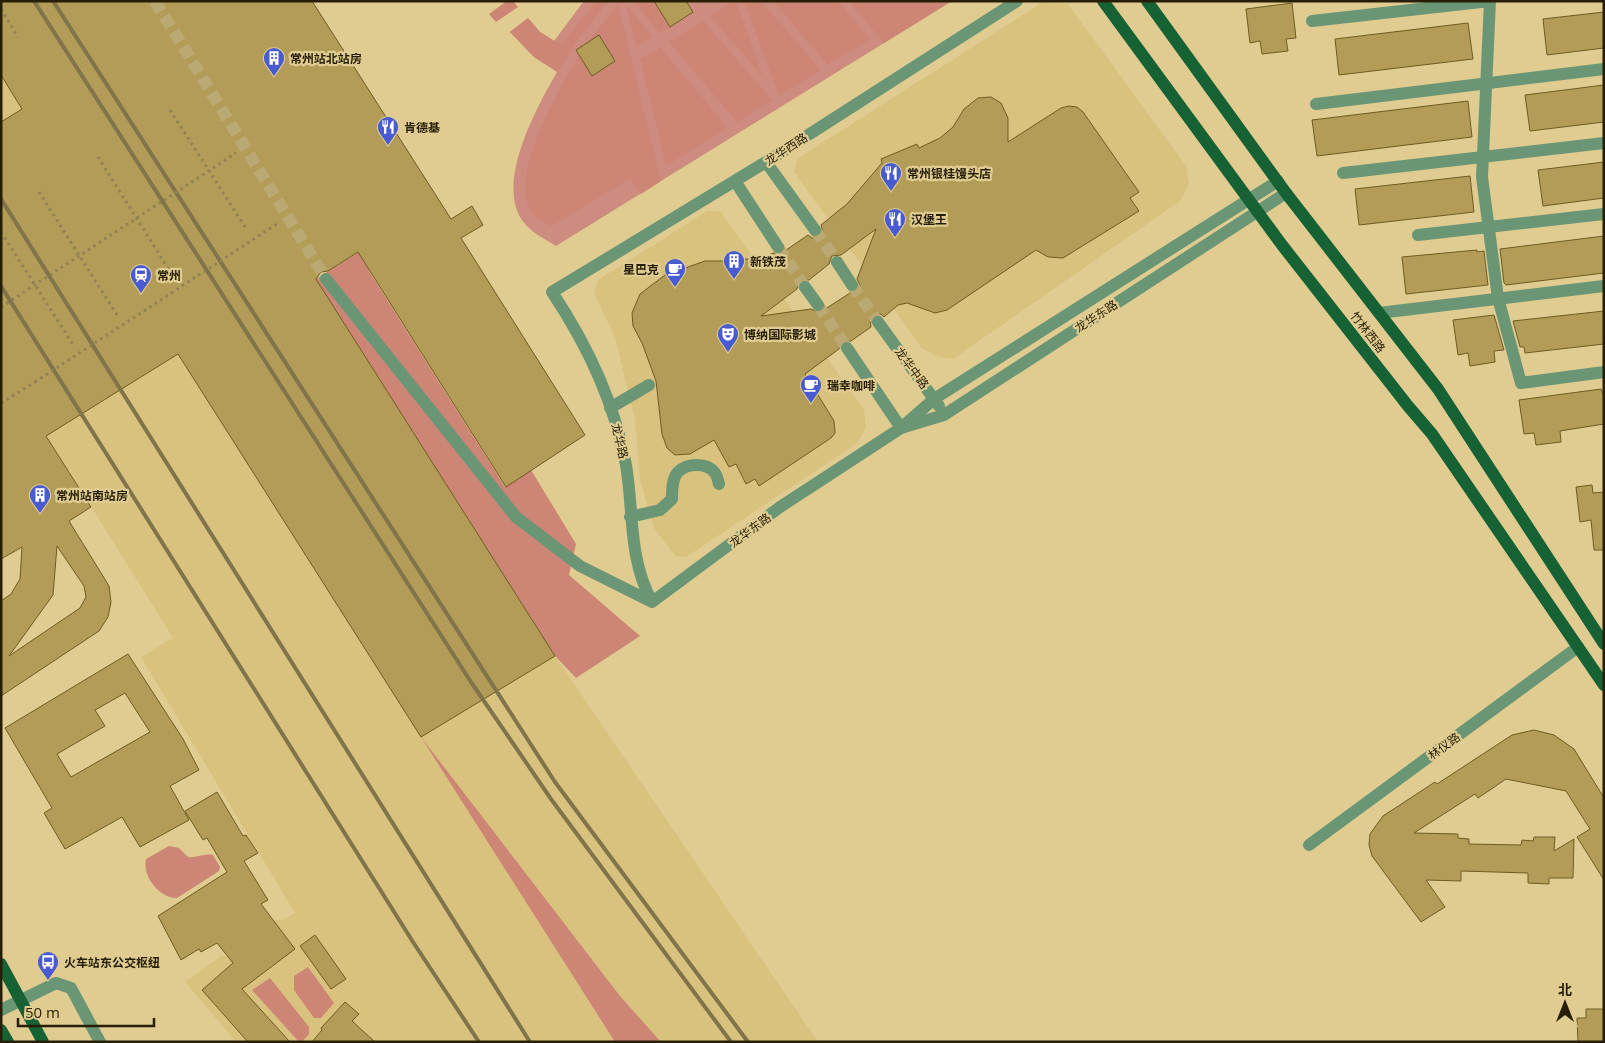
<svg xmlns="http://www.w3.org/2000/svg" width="1605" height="1043" viewBox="0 0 1605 1043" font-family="'Open Sans','Noto Sans SC',sans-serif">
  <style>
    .built { fill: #d8c27e }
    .green { fill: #cd8c7f }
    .forest { fill: #cd8576 }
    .building { fill: #b29c57; stroke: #6e5c20; fill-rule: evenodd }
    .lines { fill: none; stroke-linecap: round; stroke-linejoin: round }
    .minor-tunnel { stroke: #bba974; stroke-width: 12; stroke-dasharray: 12 6; stroke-linecap: butt }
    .path { stroke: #918255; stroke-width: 3; stroke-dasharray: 2.5 4; stroke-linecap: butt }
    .minor { stroke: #6a9675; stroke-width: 12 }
    .major { stroke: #166234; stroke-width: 12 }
    .rail { stroke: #82744a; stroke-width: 4 }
    .path-bridge { stroke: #918255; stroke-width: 3; stroke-dasharray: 2.5 4; stroke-linecap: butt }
    .labels { text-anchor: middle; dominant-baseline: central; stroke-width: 4.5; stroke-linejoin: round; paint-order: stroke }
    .poi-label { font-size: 12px; font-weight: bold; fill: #261e06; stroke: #e0cc90; text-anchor: start }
    .street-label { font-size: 12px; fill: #261e06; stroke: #e0cc90 }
  </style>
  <rect width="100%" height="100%" fill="#e0cc90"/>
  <path class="built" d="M1,1L316,279L555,656L818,1042H661L620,996L427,745L615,1042H236L185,982L221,956H227L274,920H283L295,913L141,657L173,638L1,362Z
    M1043,2L1068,4L1186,166L1189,184L1180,201L953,359L938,357L922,348L794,172L797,159Z
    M707,211H720L864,409L866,428L856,444L686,557L675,556L654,528L640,480L635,420L615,337L594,294L598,280Z"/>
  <path class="green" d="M584,1H952L556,246C543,238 528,231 520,217C498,177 537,107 557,72L534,57L510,32L528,18L540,32L554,41Z"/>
  <path class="forest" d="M507,1H513L518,7L496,22L489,14Z
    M596,1H608L577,41L558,72L534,57L510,32L528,18L540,32L561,45Z
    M634,1H654L670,27L659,33Z
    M733,1H736L763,77L710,16Z
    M744,1H761L821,70L779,96Z
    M773,1H838L870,39L828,65Z
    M849,1H952L884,43Z
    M618,4L661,181L641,194L630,179L552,226C544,223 535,220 531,211C508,173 560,89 579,55L593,76L615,61L599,35L589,41Z
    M626,5L653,37L636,47Z
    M703,21L772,100L737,122L669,42Z
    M660,47L728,128L666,166L640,59Z
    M400,226L410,244L369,271L505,487L531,470L576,544L569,575L640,636L576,678L555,656L316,279Z
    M421,737L620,996L661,1042H615Z
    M169,846L179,848L188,857C197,858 204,853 213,855L220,867L219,871L177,898C159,898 142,876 146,859Z
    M308,967L334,1003L321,1018H314L294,990V976Z
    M270,978L309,1027V1034L302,1042H299L252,990Z"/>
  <path class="building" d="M1,1H312L451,219L472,206L483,225L461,238L585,435L506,487L358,252L328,271L321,272L316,279L555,656L421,737L178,354L46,436L91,507L69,521L109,586L111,602L108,617L99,631L1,696V601L11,594L20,579L22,547L1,559V122L22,109L1,75ZM57,546L84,586L86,597L80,608L9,656L53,595Z
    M654,1H686L693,12L670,27Z
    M1292,3L1296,38L1286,39L1288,51L1262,54L1260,41L1250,43L1246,9Z
    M1604,12V48L1547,55L1543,19Z
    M1468,23L1473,59L1339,75L1335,39Z
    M599,35L615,61L592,76L576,50Z
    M1604,85V122L1530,131L1525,95Z
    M991,97L1001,103L1008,118V142L1061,108L1069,106L1077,107L1083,112L1139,192L1130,198L1139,211L1063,258L1048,257L1036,250L947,310L935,313L907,303L898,305L884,317L881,314L874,315L870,319L871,327L851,341L842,342L839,349L805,374L834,421L835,433L831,438L759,486L755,479L746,484L736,464L729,467L714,440L690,454L675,455L667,448L662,434L656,381L642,343L633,326L632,313L640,294L665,275L705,261H729L764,257L773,253L779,255L808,235L812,238L819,237L823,233L821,225L847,204L882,163L881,159L917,144L919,148L940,138L953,127L964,109L978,98ZM876,229L857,279L860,285L857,291L850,293L819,313L811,309L761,316L797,289L800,281L809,280L829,264L832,256L841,255Z
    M1468,101L1472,137L1317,156L1312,120Z
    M1604,162V198L1543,206L1538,170Z
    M1470,176L1474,212L1359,225L1355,189Z
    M1604,236V273L1506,285L1504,283L1500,249Z
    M1477,250V252L1484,251L1488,285L1406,294L1402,257Z
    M1604,311V344L1525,353L1524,347H1520L1513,321Z
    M1494,315L1504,350L1494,351L1495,362L1470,366L1468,353L1458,355L1453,320Z
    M1601,389L1604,397V424L1560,431L1561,442L1536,445L1534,433L1524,434L1519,400Z
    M1592,485L1593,493L1604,492V550H1594L1591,520L1580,522L1576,487Z
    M128,654L183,739L199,770L170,786L189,820L140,847L122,817L65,849L44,813L52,808L5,728ZM125,693L150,732L71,777L57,754L105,726L95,710Z
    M1534,730L1554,735L1574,749L1604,798V880L1577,837L1590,829L1566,791L1506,779L1478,798L1475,794L1414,833L1458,834V838L1469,839V844L1521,845L1522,840L1533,841L1534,837H1555L1554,851L1574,839L1573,878H1549V884L1528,883V873L1461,871V881L1426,880L1445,907L1421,922L1372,856L1369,845L1370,834L1383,816L1435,782L1437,784L1512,735Z
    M217,792L243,836L246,835L258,853L244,861L268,900L261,904L295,949L242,989L290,1042H248L202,990L233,963L217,943L201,952L199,949L181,960L158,916L227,872L207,838L203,840L185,811Z
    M315,935L346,979L331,989L300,946Z
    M345,1002L359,1014L352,1021L375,1042H312L322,1030L321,1028Z
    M1586,1009H1604V1042H1578L1577,1018H1586Z"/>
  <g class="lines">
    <path class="minor-tunnel" d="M155,1L326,279
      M815,230L837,262
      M778,247L805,287
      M852,285L878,322
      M818,305L847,348"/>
    <path class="path" d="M1,9L18,37
      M170,110L247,230
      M98,157L176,281
      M39,192L119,318
      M1,232L74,346
      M1,403L35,382"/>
    <path class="minor" d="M1490,1L1482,177L1498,298L1521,383L1604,372
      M1312,21L1490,1
      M1316,104L1604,69
      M766,162L815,230
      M1343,173L1604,143
      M735,181L778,247
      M1418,235L1604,214
      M837,262L852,285
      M326,279L516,517L580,566L652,602
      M805,287L818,305
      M1379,313L1604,286
      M878,322L939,406
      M847,348L901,428L934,399L1278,181
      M610,408L649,385
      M630,517L660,510L672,499C672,491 672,478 678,472C687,463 707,462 715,473C717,475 718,481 719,484
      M652,602C628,558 634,512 626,465C615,404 586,343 552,292L766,162L1017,1
      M652,602L780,507L901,428L944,415L1286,193
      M1309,845L1578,647
      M1,1010L56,983L71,988L100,1042"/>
    <path class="major" d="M1103,1L1282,245L1408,406L1432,434L1604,685
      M1147,1L1286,193L1438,389L1604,644
      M1,964L43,1042
      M1,1030L8,1042"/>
    <path class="rail" d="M34,1L471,682L551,799L731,1042
      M53,1L555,782L748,1042
      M1,199L530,1042
      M1,286L413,942L479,1042"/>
    <path class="path-bridge" d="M1,307L236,153
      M35,382L280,222"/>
  </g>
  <defs>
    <g id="building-pin" transform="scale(1.125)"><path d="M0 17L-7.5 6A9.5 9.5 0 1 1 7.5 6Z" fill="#495bd0" stroke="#e0cc90"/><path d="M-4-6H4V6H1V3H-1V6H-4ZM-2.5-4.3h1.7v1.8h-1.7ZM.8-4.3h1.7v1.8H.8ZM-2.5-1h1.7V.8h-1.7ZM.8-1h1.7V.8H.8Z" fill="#fff"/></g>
    <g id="restaurant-pin" transform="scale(1.125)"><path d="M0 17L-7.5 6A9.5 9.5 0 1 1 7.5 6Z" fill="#495bd0" stroke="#e0cc90"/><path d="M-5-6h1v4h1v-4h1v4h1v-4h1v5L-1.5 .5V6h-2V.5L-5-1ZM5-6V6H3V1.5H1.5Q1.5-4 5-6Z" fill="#fff"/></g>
    <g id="cafe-pin" transform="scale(1.125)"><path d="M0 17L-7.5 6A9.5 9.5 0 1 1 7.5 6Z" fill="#495bd0" stroke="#e0cc90"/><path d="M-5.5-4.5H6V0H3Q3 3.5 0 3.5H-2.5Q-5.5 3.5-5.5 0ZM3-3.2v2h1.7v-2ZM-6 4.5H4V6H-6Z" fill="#fff"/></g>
    <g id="station-pin" transform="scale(1.125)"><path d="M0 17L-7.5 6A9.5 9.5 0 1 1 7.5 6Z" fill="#495bd0" stroke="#e0cc90"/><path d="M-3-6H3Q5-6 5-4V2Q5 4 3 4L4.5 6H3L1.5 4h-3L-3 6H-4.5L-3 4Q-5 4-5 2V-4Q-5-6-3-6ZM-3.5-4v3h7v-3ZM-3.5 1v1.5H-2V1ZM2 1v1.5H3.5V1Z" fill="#fff"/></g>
    <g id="theatre-pin" transform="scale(1.125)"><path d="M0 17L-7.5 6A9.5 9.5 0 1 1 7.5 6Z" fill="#495bd0" stroke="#e0cc90"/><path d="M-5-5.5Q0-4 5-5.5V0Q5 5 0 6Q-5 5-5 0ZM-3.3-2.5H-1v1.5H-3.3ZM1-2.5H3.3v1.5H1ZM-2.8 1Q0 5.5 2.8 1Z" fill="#fff"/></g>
    <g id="bus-pin" transform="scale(1.125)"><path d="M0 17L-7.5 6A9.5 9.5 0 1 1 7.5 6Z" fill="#495bd0" stroke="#e0cc90"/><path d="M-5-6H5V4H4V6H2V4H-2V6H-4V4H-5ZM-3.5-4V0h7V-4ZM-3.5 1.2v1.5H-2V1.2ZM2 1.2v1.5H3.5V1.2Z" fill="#fff"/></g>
  </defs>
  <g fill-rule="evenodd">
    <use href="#building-pin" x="274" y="58"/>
    <use href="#restaurant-pin" x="388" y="127"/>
    <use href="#restaurant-pin" x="891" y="173"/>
    <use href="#restaurant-pin" x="895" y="219"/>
    <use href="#building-pin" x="734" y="261"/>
    <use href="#cafe-pin" x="675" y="269"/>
    <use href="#station-pin" x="141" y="275"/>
    <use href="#theatre-pin" x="728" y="334"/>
    <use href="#cafe-pin" x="811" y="385"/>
    <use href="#building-pin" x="40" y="495"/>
    <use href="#bus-pin" x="48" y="962"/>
  </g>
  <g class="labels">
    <g class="poi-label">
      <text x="290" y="58">常州站北站房</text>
      <text x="404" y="127">肯德基</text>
      <text x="907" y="173">常州银桂馒头店</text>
      <text x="911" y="219">汉堡王</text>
      <text x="750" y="261">新铁茂</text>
      <text x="659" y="269" text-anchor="end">星巴克</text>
      <text x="157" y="275">常州</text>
      <text x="744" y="334">博纳国际影城</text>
      <text x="827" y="385">瑞幸咖啡</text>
      <text x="56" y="495">常州站南站房</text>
      <text x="64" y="962">火车站东公交枢纽</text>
    </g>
    <g class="street-label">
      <text transform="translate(786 149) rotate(-33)">龙华西路</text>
      <text transform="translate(1096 316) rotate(-33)">龙华东路</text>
      <text transform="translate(1368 332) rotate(52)">竹林西路</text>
      <text transform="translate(912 368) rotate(54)">龙华中路</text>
      <text transform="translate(620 441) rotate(77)">龙华路</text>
      <text transform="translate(750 530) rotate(-36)">龙华东路</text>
      <text transform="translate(1444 746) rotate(-36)">林仪路</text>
    </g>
  </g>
  <rect width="1605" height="1043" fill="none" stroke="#261e06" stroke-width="5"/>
  <g transform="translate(1565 1003)" stroke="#e0cc90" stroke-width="4" paint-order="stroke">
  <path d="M0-4L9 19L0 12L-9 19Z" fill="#261e06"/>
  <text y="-8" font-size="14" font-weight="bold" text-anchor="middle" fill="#261e06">北</text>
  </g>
  <path d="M18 1018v8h136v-8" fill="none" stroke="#261e06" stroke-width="2.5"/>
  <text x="25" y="1018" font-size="15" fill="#261e06" stroke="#e0cc90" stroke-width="4" paint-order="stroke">50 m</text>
</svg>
